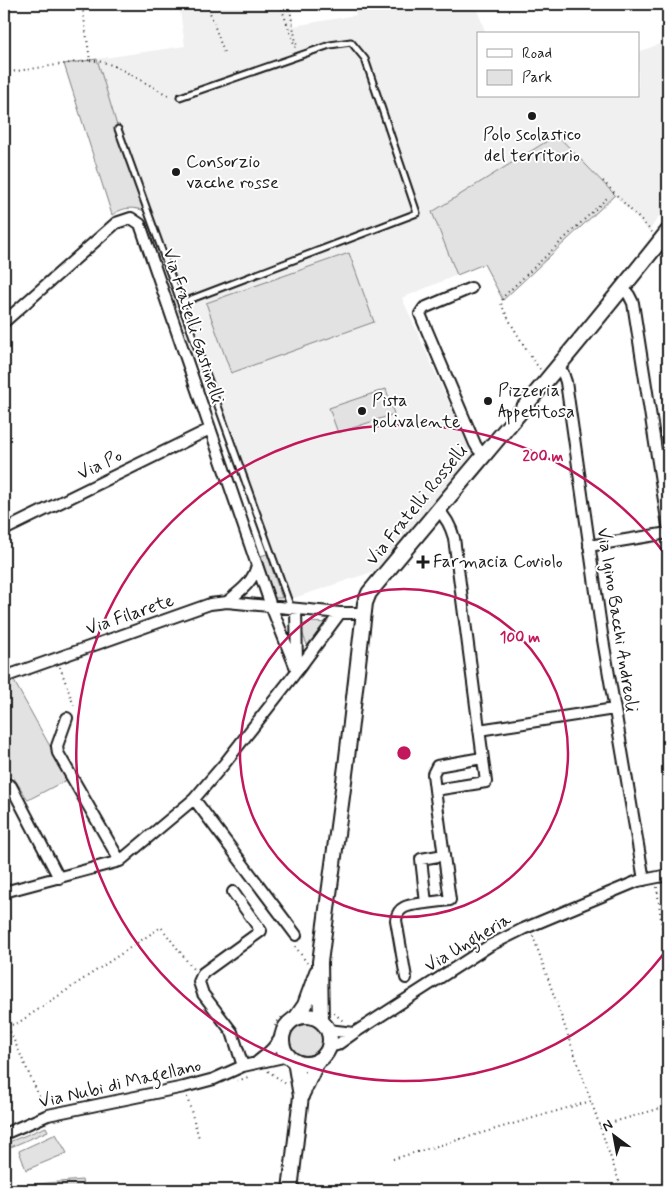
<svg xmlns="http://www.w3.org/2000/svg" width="672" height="1194" viewBox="0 0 672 1194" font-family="Mynerve,sans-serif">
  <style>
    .built { fill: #f0f0f0 }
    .green { fill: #e2e2e2; stroke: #7f7f7f }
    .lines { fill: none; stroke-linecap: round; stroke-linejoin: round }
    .lane-casing { stroke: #1c1c1c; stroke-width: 9 }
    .street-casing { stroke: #1c1c1c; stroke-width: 14 }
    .secondary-casing { stroke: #1c1c1c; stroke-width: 18 }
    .path { stroke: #1c1c1c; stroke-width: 2; stroke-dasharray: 1 4; stroke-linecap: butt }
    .lane { stroke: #fff; stroke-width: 5 }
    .street { stroke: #fff; stroke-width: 10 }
    .secondary { stroke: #fff; stroke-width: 14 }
    .ring { fill: none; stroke: #c2185b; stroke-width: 2.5 }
    .poi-dot { fill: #1c1c1c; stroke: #fff; stroke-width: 2 }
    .labels { text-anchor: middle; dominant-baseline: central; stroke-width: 4; stroke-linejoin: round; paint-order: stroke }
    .poi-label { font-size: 18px; fill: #1c1c1c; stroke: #fff; text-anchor: start }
    .street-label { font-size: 18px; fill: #1c1c1c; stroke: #fff }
    .centre { fill: #c2185b; stroke: #fff; stroke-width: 2.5 }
    .ring-label { font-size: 15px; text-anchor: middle; font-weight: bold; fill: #c2185b; stroke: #fff; stroke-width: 4; stroke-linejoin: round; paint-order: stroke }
  </style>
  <rect width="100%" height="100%" fill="#fff"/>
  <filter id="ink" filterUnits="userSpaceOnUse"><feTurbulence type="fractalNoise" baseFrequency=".02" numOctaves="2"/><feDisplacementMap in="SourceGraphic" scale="10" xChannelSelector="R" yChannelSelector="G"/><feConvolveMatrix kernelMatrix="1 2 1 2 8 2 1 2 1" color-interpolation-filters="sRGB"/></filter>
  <g filter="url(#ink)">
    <path class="built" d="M179,4H290L294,26L356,15L352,4H475L486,34H478V96H638V52L668,41V203L649,231L557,135L433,212L457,275L402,298L472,455L378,570L288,600L118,129L97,59L185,46Z"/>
    <path class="green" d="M97,59L118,129L148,212C134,207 125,206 112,215L64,64Z
      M557,135L615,195L503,300L484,264L457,275L432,212Z
      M349,253L374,322L231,373L206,303Z
      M386,389L394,414L338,433L329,408Z
      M267,554L282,598H273L260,556Z
      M308,622L327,623L307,645L300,627Z
      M14,681L68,779L28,800L10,772L4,774V685Z
      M290 1040a16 16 0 1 1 32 0a16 16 0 1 1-32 0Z
      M46,1127L48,1131L4,1150V1144Z
      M56,1134L67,1153L26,1170L19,1151Z
      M82,1180L84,1190H4V1187Z"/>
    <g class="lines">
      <g class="lane-casing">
        <path id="lane" d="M180,97L330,45L351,42L365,59L417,213L181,303
          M118,129L291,608"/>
      </g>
      <g class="street-casing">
        <path id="street" d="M471,288L424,308L420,314L475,444L478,449L484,453
          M623,288L629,295L633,303L668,526
          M4,322L116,223L131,218L140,224L271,606L297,671
          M558,367L563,373L566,382L602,634L644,880
          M438,510C447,518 451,527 454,538L486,782L435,790L433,774L437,766L482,758
          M4,530L210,429
          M589,546L668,533
          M227,602C240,591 253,583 257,565
          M296,609L297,665
          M4,677L210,604L227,602L340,613H362
          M67,718L57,746L58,753L120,861
          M479,730L614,709
          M4,785L7,784L11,786L59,878
          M435,790L450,900L426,903L421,859L444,855
          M194,799L296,935
          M4,892L120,861L194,799L225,763L297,671L340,613
          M233,892L261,931L203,973L199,982L203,994L232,1032L243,1066
          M406,978L396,920C398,904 413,905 426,903
          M328,1030L354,1033
          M329,1047L337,1045L354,1033L489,946L523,929L638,881L668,875
          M257,1062C268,1054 277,1045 283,1033
          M4,1134L48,1115L184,1087L214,1079L243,1066L288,1056"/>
      </g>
      <g class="secondary-casing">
        <path id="secondary" d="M282 1040a24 24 0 1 1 48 0a24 24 0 1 1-48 0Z
          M296,1018L305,1005L317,972
          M321,1021L320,962L346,766L365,603L369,593C469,472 571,354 668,231
          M301,1096L318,1060
          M290,1190L301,1096L295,1061"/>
      </g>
      <path class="path" d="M207,4L224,53
        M280,4L296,49
        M289,4L297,48
        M90,60L103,62L117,67L171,97
        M4,73L90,60L82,4
        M603,181L652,232
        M540,369C534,363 501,309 501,302L505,295L607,198
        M60,667L75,709
        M657,887L668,976
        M533,936L591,1101
        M295,946L307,963
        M334,1013L343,1021
        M4,1018L43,1105
        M7,1026L18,1023L161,927L193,969
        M275,1026L277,1022L283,1016
        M268,1071L286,1084
        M237,1081L251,1076
        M187,1097L199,1138
        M600,1126L668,1106
        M393,1159L591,1101L622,1190"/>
      <use href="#lane" class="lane"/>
      <use href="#street" class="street"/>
      <use href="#secondary" class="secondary"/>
    </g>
  </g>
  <g class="ring">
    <circle cx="404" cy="753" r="164"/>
    <path d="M668 948A328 328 0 1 1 668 558"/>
  </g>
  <g class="poi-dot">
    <circle cx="532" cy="116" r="5"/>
    <circle cx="176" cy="172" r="5"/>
    <circle cx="488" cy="401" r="5"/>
    <circle cx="362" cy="411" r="5"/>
    <path d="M420.5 554.5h5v5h5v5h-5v5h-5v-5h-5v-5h5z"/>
  </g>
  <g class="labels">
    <g class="poi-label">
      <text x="532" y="135" text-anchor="middle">Polo scolastico<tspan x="532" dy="21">del territorio</tspan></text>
      <text x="186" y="162">Consorzio<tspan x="186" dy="21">vacche rosse</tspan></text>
      <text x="498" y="391">Pizzeria<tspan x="498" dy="21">Appetitosa</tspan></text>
      <text x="372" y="401">Pista<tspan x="372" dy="21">polivalente</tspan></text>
      <text x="433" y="562">Farmacia Coviolo</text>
    </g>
    <g class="street-label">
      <text transform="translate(193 326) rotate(72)">Via Fratelli Gastinelli</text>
      <text transform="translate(100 465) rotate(-26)">Via Po</text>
      <text transform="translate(417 505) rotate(-51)">Via Fratelli Rosselli</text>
      <text transform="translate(130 615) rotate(-19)">Via Filarete</text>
      <text transform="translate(617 620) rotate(81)">Via Igino Bacchi Andreoli</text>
      <text transform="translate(468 943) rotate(-31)">Via Ungheria</text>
      <text transform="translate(120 1084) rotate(-13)">Via Nubi di Magellano</text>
    </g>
  </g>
  <circle cx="404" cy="753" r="8" class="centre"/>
  <g class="ring-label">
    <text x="543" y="461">200 m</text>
    <text x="520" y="642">100 m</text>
  </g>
  <rect width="672" height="1194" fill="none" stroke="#fff" stroke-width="20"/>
  <rect x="10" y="10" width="652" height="1174" fill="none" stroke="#1c1c1c" stroke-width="2" filter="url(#ink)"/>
  <rect x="477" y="32" width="162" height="65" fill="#ffffff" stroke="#a4a4a4"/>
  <rect x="487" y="49" width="25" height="8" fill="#ffffff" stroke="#a4a4a4"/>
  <text x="522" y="58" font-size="15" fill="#1c1c1c">Road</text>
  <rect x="487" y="70" width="25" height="15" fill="#e2e2e2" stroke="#a4a4a4"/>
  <text x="522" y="82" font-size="15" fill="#1c1c1c">Park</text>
  <g transform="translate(614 1136) rotate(328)" stroke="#ffffff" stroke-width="4" paint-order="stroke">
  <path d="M0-4L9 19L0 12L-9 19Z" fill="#1c1c1c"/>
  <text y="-8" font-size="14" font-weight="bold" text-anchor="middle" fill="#1c1c1c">N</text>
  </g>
</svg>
